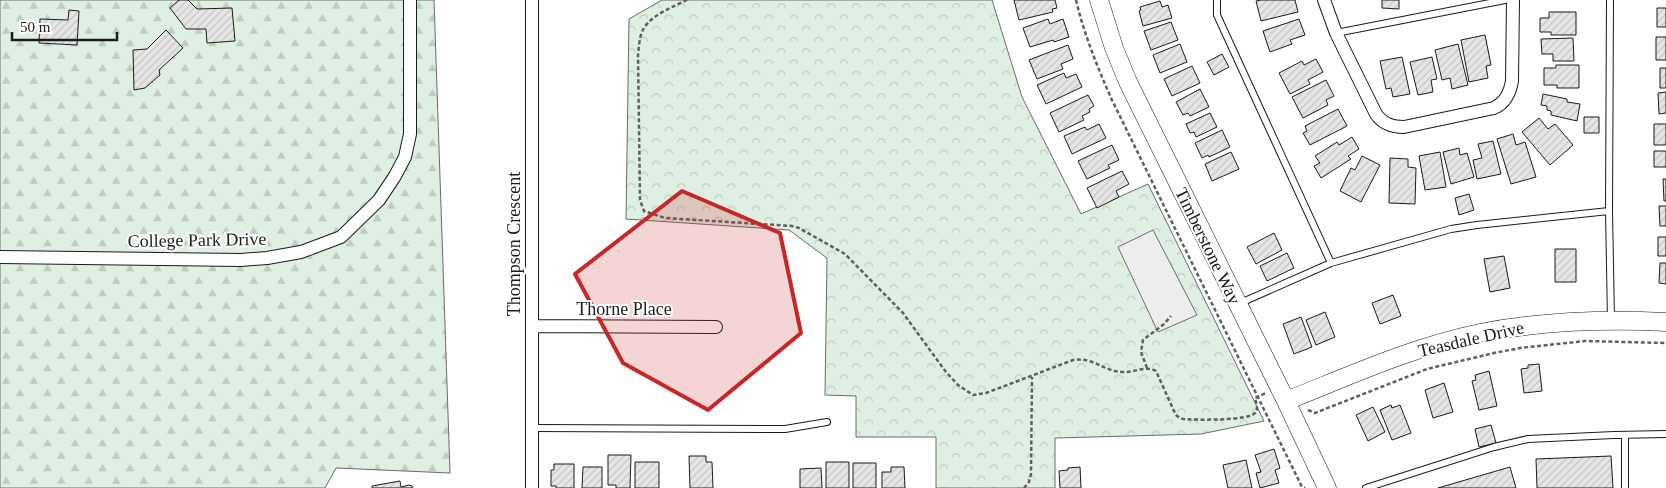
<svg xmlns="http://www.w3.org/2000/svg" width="1666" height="488" viewBox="0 0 1666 488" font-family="Georgia,serif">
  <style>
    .forest { fill: url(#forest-firs); stroke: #6a6a6a }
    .park { fill: url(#park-crowns); stroke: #6a6a6a }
    .parking { fill: #ededed; stroke: #6a6a6a }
    .building { fill: url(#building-hatch); stroke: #1a1a1a }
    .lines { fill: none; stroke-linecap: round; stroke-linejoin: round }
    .lane-casing { stroke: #1a1a1a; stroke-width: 8 }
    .street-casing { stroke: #1a1a1a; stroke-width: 14 }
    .secondary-casing { stroke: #1a1a1a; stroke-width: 19 }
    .path { stroke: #5f5f5f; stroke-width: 2.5; stroke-dasharray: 4 2.5; stroke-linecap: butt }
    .lane { stroke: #fff; stroke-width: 6 }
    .street { stroke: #fff; stroke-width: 12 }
    .secondary { stroke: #fff; stroke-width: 18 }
    .marked { fill: #c62828; fill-opacity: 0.2; stroke: #c62828; stroke-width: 4; stroke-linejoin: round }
    .labels { text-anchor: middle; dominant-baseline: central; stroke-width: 4; stroke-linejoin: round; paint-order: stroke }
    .street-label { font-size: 18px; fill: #1a1a1a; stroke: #fff }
  </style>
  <defs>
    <pattern id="forest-firs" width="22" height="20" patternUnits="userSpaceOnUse" patternTransform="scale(1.25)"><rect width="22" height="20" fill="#e0efe3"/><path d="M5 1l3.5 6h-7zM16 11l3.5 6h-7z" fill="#c0ccc2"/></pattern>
    <pattern id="park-crowns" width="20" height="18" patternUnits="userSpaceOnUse" patternTransform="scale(1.25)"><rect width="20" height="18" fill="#e0efe3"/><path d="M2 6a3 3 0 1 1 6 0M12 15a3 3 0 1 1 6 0" fill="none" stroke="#c0ccc2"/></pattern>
    <pattern id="building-hatch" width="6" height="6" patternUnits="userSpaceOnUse" patternTransform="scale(1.25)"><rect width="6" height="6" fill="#e6e6e6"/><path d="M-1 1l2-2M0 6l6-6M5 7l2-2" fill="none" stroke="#c5c5c5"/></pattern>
  </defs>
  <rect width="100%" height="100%" fill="#fff"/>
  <path class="forest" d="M0,0H434L450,473L336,468L325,488H0Z"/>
  <path class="park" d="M662,0H992L1022,97L1081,214L1148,184L1264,421L1201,434L1055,438V488H936V437H856V396L825,395L827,258L789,230L626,219L629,19Z"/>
  <path class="parking" d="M1153,230L1197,315L1158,332L1118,247Z"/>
  <path class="building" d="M179,0H188L197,9L232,8L235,41L207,43L206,29H186L170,8Z
    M1014,0H1055L1057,8L1052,9L1053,12L1019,20Z
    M1261,0H1295L1298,12L1261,21L1256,1Z
    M1382,0H1399V9L1382,8Z
    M1160,1L1162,7L1168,5L1172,18L1143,26L1139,11L1141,10L1140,7Z
    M1657,8H1666V27H1657Z
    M69,10L79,11L77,45L39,43L40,19L68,20Z
    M1549,12H1576V35H1551V32H1540V18H1549Z
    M1048,19L1050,24L1063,19L1069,37L1054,42L1053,40L1030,47L1023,28Z
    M1299,19L1305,35L1290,40L1292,44L1270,52L1263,31Z
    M1171,22L1178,40L1151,50L1144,31Z
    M166,30L183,48L159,70L160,75L145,88L134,90L133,50L147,49Z
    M1485,35L1491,65L1486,66L1488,78L1469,82L1461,40Z
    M1656,37H1666V60H1656Z
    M1573,38L1574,61H1553V54H1542L1541,39Z
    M1180,44L1187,62L1160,73L1153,55Z
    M1458,44L1468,85L1452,89L1450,78L1442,80L1435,50Z
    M1068,45L1073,59L1061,64L1063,69L1037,79L1029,60Z
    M1222,54L1229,67L1214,75L1207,62Z
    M1402,57L1410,94L1393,97L1391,88L1386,89L1380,61Z
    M1432,57L1437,79L1431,80L1433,92L1418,95L1410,62Z
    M1316,59L1323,72L1308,80L1310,84L1290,94L1279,73L1302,61L1304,65Z
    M1556,65H1579V88H1557V85H1544V68H1556Z
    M1192,66L1200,83L1172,96L1164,79Z
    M1660,68H1666V88H1660Z
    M1064,73L1066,78L1076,74L1082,87L1046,104L1037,85Z
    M1326,80L1334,96L1326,100L1328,105L1303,118L1292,97Z
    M1200,89L1209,107L1190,116L1188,113L1183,115L1176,102Z
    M1666,92V113L1659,114L1658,93Z
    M1543,94L1567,99V102L1580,104L1577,121L1551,115V111L1547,110V106L1541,105Z
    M1088,95L1094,106L1089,109L1090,112L1082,116L1084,120L1059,132L1050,113Z
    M1338,109L1347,126L1310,145L1303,133L1307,131L1305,126Z
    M1210,113L1217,127L1196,137L1194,132L1190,133L1186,124Z
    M1584,117H1599V133H1584Z
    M1539,118L1548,129L1555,124L1573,145L1550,165L1522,132Z
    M1099,124L1106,138L1072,154L1064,136L1085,127L1087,130Z
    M1654,124H1666V145H1654Z
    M1222,130L1230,147L1209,157L1208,155L1202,158L1195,143Z
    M1513,134L1516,145L1525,142L1536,177L1511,184L1497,139Z
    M1352,137L1359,149L1348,156L1351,159L1321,178L1314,166L1320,163L1315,156L1337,142L1339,145Z
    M1493,141L1501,174L1477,179L1473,160L1482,158L1478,144Z
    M1112,145L1119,160L1108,165L1110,168L1087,179L1078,161Z
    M1459,148L1460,155L1467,153L1474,177L1451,184L1443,152Z
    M1654,151H1666V167H1654Z
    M1231,152L1239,169L1212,181L1205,164Z
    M1440,152L1446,187L1425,190L1419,156Z
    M1362,156L1380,165L1361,202L1340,191L1351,168L1355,170Z
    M1390,158L1408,159V167L1416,168L1415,204L1389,203Z
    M1122,171L1129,184L1116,191L1119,197L1097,208L1087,188Z
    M1663,179H1666V201H1664Z
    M1469,194L1474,210L1459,215L1455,198Z
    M1659,206H1666V226H1660Z
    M1274,233L1282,250L1256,264L1247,247Z
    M1658,237H1666V256H1658Z
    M1555,249H1576V282H1555Z
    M1287,253L1294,268L1267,281L1260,266Z
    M1504,256L1510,288L1490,292L1484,259Z
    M1660,263H1666V284L1659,283Z
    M1393,295L1401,316L1380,324L1372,303Z
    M1325,312L1335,337L1316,345L1306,320Z
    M1301,317L1312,347L1294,354L1283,324Z
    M1539,364L1542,391L1524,393L1521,369L1528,368V365Z
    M1489,371L1497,406L1479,410L1472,381L1476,380L1475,375Z
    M1444,383L1453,412L1433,418L1425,390Z
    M1391,405L1392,408L1400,405L1411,433L1392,440L1380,410Z
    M1373,407L1385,432L1368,441L1356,415Z
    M1491,425L1496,443L1479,447L1475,429Z
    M1274,449L1280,468L1275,470L1279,483L1260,488L1256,473L1261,472L1255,455Z
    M608,455H631L630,488H616V485H608Z
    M689,456H706V462H712L713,488H690Z
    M1611,456L1613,488H1537L1536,459Z
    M1246,460L1252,488H1228L1223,465Z
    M635,462H659V488H635Z
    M826,462H849V488H826Z
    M853,463H876V488H853Z
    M554,464H574V488H556V486H551V470H554Z
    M583,467H602V488H582Z
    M891,467H904L905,488H882V472H891Z
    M1080,467L1081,488H1060L1059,471L1068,470V468Z
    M1510,467L1516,488H1438Z
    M821,468L822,488H800V469Z
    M400,481L401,487L409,485L412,486L413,488H372V486Z"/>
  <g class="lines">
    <g class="lane-casing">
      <path id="lane" d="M1217,0V15L1331,263L1451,229L1477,225L1609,211L1610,0
        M1336,33L1505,0
        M1609,211L1611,320
        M1238,304L1331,263
        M532,428L785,429L827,422
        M1366,488L1494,447L1528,439L1614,435L1666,434
        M1625,488V435"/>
    </g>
    <g class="street-casing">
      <path id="street" d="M1324,0L1336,33L1376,114C1383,124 1392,127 1404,127L1494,108C1505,103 1510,93 1512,81L1513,0
        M0,257L241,260L267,258L301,252L341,237L379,200L395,176L405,157L410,134V0
        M532,326L716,327
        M532,488V0"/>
    </g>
    <g class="secondary-casing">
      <path id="secondary" d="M1099,0L1114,48L1128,82L1286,401L1327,488
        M1286,401C1349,376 1412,347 1480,333C1542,321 1603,319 1666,322"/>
    </g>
    <path class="path" d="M687,0C673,7 653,14 644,28C639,36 639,47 638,55L640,200L644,211L665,218L792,226L799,228L845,254L903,313L946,372L958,385L973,395L986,393L1073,360C1094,357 1103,371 1122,372C1134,373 1145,365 1156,371L1174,411L1177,416L1183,419C1194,420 1248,421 1255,413C1259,409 1256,403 1255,398L1266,393
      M1076,0C1084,34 1097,66 1111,98L1302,487L1305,488
      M1147,368L1141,352L1143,340L1164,324L1171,316
      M1308,410L1315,413L1427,369L1494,353L1520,348L1585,341L1666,343
      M1024,488L1029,482L1031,474L1032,377"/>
    <use href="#lane" class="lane"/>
    <use href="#street" class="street"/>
    <use href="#secondary" class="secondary"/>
  </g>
  <path class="marked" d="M682,191L780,233L801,333L708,410L623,363L575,274Z"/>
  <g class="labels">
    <g class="street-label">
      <text transform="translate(197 240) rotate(-1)">College Park Drive</text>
      <text transform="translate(514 244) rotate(-90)">Thompson Crescent</text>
      <text transform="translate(1208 246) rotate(64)">Timberstone Way</text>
      <text x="624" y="309">Thorne Place</text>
      <text transform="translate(1471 339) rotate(-13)">Teasdale Drive</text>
    </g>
  </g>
  <path d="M12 32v8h105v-8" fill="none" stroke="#1a1a1a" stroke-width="2.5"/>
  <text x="20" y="32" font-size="15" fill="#1a1a1a" stroke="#ffffff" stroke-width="4" paint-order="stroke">50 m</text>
</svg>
